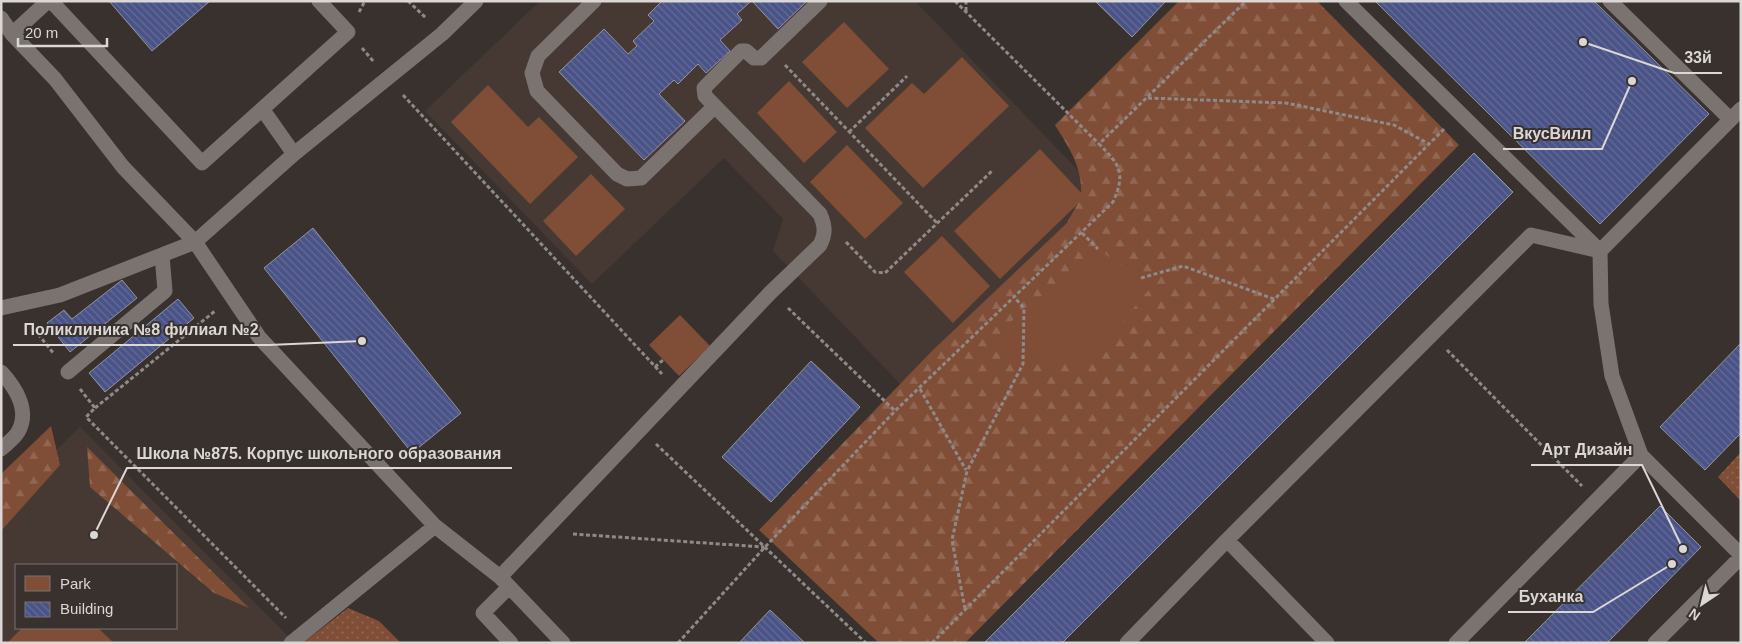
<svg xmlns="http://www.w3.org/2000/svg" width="1742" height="644" viewBox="0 0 1742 644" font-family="Helvetica,sans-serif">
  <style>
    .built { fill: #463933; fill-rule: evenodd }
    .grass { fill: url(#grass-dots) }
    .forest { fill: url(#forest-firs) }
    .green { fill: #804e37 }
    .building { fill: url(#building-back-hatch); stroke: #93959c }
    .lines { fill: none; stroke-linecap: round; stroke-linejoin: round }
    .path { stroke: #8f8a88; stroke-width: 3; stroke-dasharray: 4 2.5; stroke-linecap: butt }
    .service { stroke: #7a7370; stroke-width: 15 }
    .leader { fill: none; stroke: #dbd7d5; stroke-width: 2 }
    .callout-dot { fill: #dbd7d5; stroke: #38312e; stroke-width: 2 }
    .callout-label { font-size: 16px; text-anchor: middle; font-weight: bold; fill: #dbd7d5; stroke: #38312e; stroke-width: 4; stroke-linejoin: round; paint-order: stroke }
  </style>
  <defs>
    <pattern id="grass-dots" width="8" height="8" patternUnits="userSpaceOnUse" patternTransform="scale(1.25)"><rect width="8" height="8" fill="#804e37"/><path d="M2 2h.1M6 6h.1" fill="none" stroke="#916753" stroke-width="1.8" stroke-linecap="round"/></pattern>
    <pattern id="forest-firs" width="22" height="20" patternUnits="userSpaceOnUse" patternTransform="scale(1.25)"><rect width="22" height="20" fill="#804e37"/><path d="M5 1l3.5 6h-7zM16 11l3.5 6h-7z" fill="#916753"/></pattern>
    <pattern id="building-back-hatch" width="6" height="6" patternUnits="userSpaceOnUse" patternTransform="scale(1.25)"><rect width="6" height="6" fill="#4a5387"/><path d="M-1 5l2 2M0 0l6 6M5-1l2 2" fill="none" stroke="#646b97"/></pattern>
  </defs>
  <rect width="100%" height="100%" fill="#38312e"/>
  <path class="built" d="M540,1H915L1102,195L903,387L773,251L783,219L724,158L592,284L425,111Z
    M80,427L295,643H1V504ZM16,565H176V628H16Z"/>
  <path class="grass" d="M1741,452V501L1718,477Z
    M348,608L379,621L401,643H303Z"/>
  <path class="forest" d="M1179,1H1317L1459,145L965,643H879L759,530L932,351L1067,223C1071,214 1080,203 1081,194C1083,168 1068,146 1055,125Z
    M51,426L60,465L1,531V474Z
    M87,447L249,608L214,593L90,487Z"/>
  <path class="green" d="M844,22L889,69L847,108L802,62Z
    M962,57L1009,106L923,188L865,128L912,83L924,94Z
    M789,81L837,132L804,163L757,113Z
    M488,85L528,127L539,117L578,157L530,204L451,122Z
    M847,145L903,203L865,239L810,182Z
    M1040,149L1085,197L1000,279L954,231Z
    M591,174L625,209L576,256L543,221Z
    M942,236L990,286L953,323L904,272Z
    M1098,249L1151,287L1092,359L1023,364L997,337L1024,308L1052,299Z
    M680,315L710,346L679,376L649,345Z
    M22,628H98L114,643H7Z"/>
  <path class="building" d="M109,1H210L152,51Z
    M662,1H751L737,14L742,20L720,40L730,51L706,73L698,64L678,84L674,80L659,94L685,121L644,160L559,72L604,29L628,54L637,46L633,41L654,21L648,15Z
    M752,1H807L778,29Z
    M1095,1H1166L1132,37Z
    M1375,1H1594L1709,114L1600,224Z
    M1474,153L1513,192L1062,643H984Z
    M313,228L461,413L412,453L264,268Z
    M122,280L137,298L70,352L47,323L64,310L72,319Z
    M178,299L194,318L105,392L89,373Z
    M1741,343V433L1705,470L1660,427Z
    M811,361L860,407L771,502L722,457Z
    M1660,506L1701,547L1607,643H1524Z
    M770,610L805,643H739Z"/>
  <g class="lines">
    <path class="path" d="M408,1L426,18
      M955,1L1099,144
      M966,11V1
      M359,12L365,1
      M362,48L374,62
      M785,65L937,223
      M403,95L662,374
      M1148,98L1286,103L1394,125L1429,144
      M849,132L907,76
      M1082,233L1098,249
      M846,242L875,272L885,273L993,170
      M1141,278L1183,266L1274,299
      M788,308L895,411
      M30,324L54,354
      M1447,350L1582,486
      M655,367L664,359
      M80,389L95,408L86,417L286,618
      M920,389L966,470
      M95,408L215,311
      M656,444L866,643
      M573,534L764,547
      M965,609L952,540L967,471L1023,364L1024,308L1014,297
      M678,643L765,547L895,411L1113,202C1126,173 1120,165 1099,144L1246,1
      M932,643L1445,128"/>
    <path class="service" d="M51,1L202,163L348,32L319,1
      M594,1L538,56L532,73L537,91L617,174L627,179L641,178L715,106
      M1346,1L1600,251L1741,109
      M1610,1L1730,119
      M1,18L12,34L55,79L123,167L195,242L294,154L442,34L476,1
      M12,34L48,1
      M263,110L294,154
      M1,308L60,295L195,242L259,337L435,526L500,577L563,643
      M1,372C16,388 30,411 18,432C15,438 6,444 1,449
      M68,372L165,291L162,255
      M1641,455L1741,555
      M500,577L771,292L820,245C826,233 825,226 820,214L705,96L704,88L741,51H746L754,58H761L820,1
      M509,587L483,613L511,643
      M291,643L435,526
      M1127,643L1227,540
      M1327,643L1227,540L1531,235L1600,251L1601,304L1612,376L1641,455L1456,643
      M1655,643L1741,557"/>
  </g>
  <path class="leader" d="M1583 42L1674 73H1722M1632 81L1602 149H1503M362 341L269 345H13M1683 549L1642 465H1531M94 535L127 468H512M1672 564L1593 612H1508"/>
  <g class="callout-dot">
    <circle cx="1583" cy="42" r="5"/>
    <circle cx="1632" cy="81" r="5"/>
    <circle cx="362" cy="341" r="5"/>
    <circle cx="1683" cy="549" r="5"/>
    <circle cx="94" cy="535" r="5"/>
    <circle cx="1672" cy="564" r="5"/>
  </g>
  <g class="callout-label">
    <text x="1698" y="63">33й</text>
    <text x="1552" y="139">ВкусВилл</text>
    <text x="141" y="335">Поликлиника №8 филиал №2</text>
    <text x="1587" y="455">Арт Дизайн</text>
    <text x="319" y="459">Школа №875. Корпус школьного образования</text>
    <text x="1551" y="602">Буханка</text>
  </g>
  <rect width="1742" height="644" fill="none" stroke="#dbd7d5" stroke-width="5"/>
  <rect x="15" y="564" width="162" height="65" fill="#38312e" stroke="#797371"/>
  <rect x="25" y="576" width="25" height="15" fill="#804e37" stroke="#797371"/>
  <text x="60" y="589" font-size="15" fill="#dbd7d5">Park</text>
  <rect x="25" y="602" width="25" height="15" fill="url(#building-back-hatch)" stroke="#797371"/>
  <text x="60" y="614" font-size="15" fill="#dbd7d5">Building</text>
  <g transform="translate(1702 604) rotate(215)" stroke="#38312e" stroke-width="4" paint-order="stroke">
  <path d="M0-4L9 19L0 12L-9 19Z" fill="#dbd7d5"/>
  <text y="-8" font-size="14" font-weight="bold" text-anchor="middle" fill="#dbd7d5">N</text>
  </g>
  <path d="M18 38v8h89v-8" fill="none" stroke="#dbd7d5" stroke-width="2.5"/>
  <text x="25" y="38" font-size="15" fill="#dbd7d5" stroke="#38312e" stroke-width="4" paint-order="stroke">20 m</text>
</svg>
